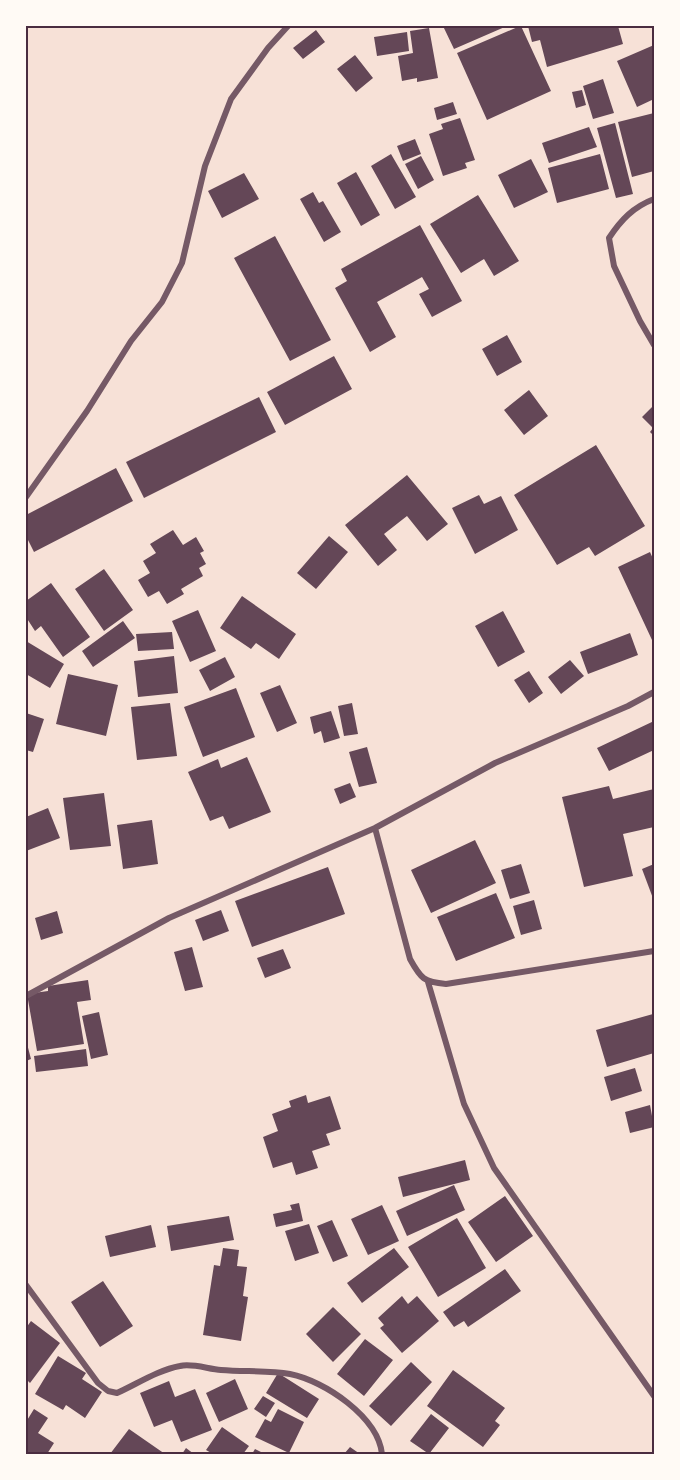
<svg xmlns="http://www.w3.org/2000/svg" width="680" height="1480" viewBox="0 0 680 1480" font-family="Inter,sans-serif">
  <style>
    .building { fill: #644757 }
    .lines { fill: none; stroke-linecap: round; stroke-linejoin: round }
    .minor { stroke: #755966; stroke-width: 6 }
    .neatline { fill: none; stroke: #4a2c40; stroke-width: 2 }
  </style>
  <rect width="100%" height="100%" fill="#f7e1d7"/>
  <path class="building" d="M443,26H507L454,49Z
    M520,26H521L551,91L487,120L457,53Z
    M528,26H618L623,44L547,67L540,40L532,42Z
    M429,28L438,78L417,82V78L402,81L398,56L413,53L410,31Z
    M316,30L325,42L303,59L293,48Z
    M407,32L409,51L377,56L374,37Z
    M654,45V99L637,107L617,61Z
    M355,55L373,78L356,92L337,69Z
    M603,79L614,113L593,119L583,86Z
    M582,90L586,105L576,108L572,92Z
    M453,102L457,114L437,120L434,108Z
    M654,113V171L632,177L618,122Z
    M460,118L475,160L465,163L467,168L443,176L429,134L443,129L441,124Z
    M615,123L633,194L616,198L597,128Z
    M589,127L597,147L549,163L542,143Z
    M415,139L421,154L403,161L397,146Z
    M391,154L416,197L395,209L371,166Z
    M600,154L609,189L557,203L548,168Z
    M421,156L434,180L418,189L405,164Z
    M531,159L548,192L514,208L498,175Z
    M356,172L380,215L361,226L337,183Z
    M244,173L259,199L222,218L208,191Z
    M313,192L319,203L323,201L341,232L324,242L300,199Z
    M478,195L519,261L494,276L484,259L461,273L430,224Z
    M420,225L462,301L432,317L419,294L429,289L422,277L377,302L396,337L370,352L335,288L347,281L341,269Z
    M275,236L331,340L290,361L234,258Z
    M507,335L522,362L497,376L482,349Z
    M334,356L352,389L285,425L267,392Z
    M529,390L548,416L524,435L504,410Z
    M259,397L276,432L144,498L126,462Z
    M653,406L654,407V436L650,432L653,428L642,417Z
    M596,445L645,526L595,556L589,547L557,565L514,495Z
    M116,468L133,501L34,552L26,536V515Z
    M407,475L448,524L427,541L407,516L384,534L397,550L378,566L345,525Z
    M479,495L484,504L501,496L518,530L475,554L452,508Z
    M173,530L183,545L196,537L204,551L200,553L206,564L199,568L203,576L181,589L184,594L167,604L159,591L148,597L138,580L150,573L143,561L156,553L150,544Z
    M329,536L348,552L316,589L297,573Z
    M650,552L654,561V639L652,640L618,567Z
    M104,569L133,610L104,631L75,589Z
    M51,583L90,637L63,657L41,626L35,631L26,617V601Z
    M242,596L296,634L279,659L256,643L251,649L220,628Z
    M198,610L216,651L190,662L172,621Z
    M503,611L525,652L498,667L475,626Z
    M123,621L135,638L93,667L82,651Z
    M172,632L174,649L138,651L136,634Z
    M630,633L638,655L588,674L580,652Z
    M26,641L64,664L50,688L26,674Z
    M174,656L178,693L138,697L134,661Z
    M225,657L235,677L210,691L199,670Z
    M570,660L584,676L561,694L548,677Z
    M529,671L543,693L529,703L514,680Z
    M68,674L118,685L106,736L56,724Z
    M280,685L297,723L277,732L260,693Z
    M236,688L255,737L203,757L184,707Z
    M170,703L177,756L137,760L131,707Z
    M352,703L358,734L344,736L338,706Z
    M331,711L340,738L324,743L321,731L314,734L310,717Z
    M26,713L44,719L33,752L26,750Z
    M654,721V750L609,771L597,748Z
    M367,747L377,783L359,787L349,752Z
    M247,757L271,812L229,829L223,816L210,821L188,772L218,759L221,768Z
    M350,783L356,797L340,804L334,789Z
    M609,786L613,799L654,789V827L623,834L633,876L584,887L562,797Z
    M104,793L111,846L70,850L63,798Z
    M48,808L60,838L26,851V817Z
    M152,820L158,864L123,869L117,825Z
    M475,840L496,883L431,913L411,870Z
    M521,864L530,893L510,899L501,870Z
    M654,864V901L642,869Z
    M328,867L345,914L252,947L235,901Z
    M496,893L515,938L456,961L437,917Z
    M534,900L542,929L521,935L513,906Z
    M221,910L229,931L203,941L195,920Z
    M57,911L63,933L41,940L35,918Z
    M192,947L203,987L185,991L174,952Z
    M283,949L291,968L265,978L257,958Z
    M88,980L91,1000L77,1002L84,1044L37,1051L27,994L48,991V986Z
    M99,1012L108,1055L91,1059L82,1016Z
    M653,1014L654,1053L607,1067L596,1030Z
    M26,1040L31,1059L26,1061Z
    M86,1049L88,1066L36,1072L34,1056Z
    M635,1068L642,1091L611,1101L604,1077Z
    M306,1095L308,1103L330,1096L341,1129L326,1134L330,1145L312,1151L318,1168L296,1175L292,1162L273,1168L263,1137L278,1131L272,1114L291,1107L289,1101Z
    M650,1105L654,1127L630,1133L625,1112Z
    M465,1160L470,1180L403,1197L398,1177Z
    M454,1185L465,1210L407,1236L396,1211Z
    M505,1196L533,1236L496,1262L468,1222Z
    M299,1203L303,1221L276,1227L273,1214L292,1210L290,1205Z
    M382,1205L399,1241L368,1255L351,1219Z
    M229,1216L234,1240L171,1251L167,1226Z
    M457,1218L486,1268L438,1297L408,1247Z
    M332,1220L348,1256L333,1262L317,1226Z
    M309,1224L319,1253L295,1261L285,1231Z
    M151,1225L156,1247L110,1257L105,1236Z
    M223,1248L239,1250L237,1266L247,1267L243,1296L248,1297L241,1341L203,1335L214,1265L220,1266Z
    M394,1248L409,1267L362,1303L347,1283Z
    M505,1269L521,1291L468,1327L464,1321L454,1327L443,1312Z
    M103,1281L133,1326L100,1347L71,1302Z
    M402,1296L408,1304L417,1296L439,1321L402,1353L380,1328L384,1325L378,1318Z
    M333,1307L361,1334L333,1362L306,1334Z
    M31,1321L60,1343L30,1383L26,1379V1328Z
    M365,1339L393,1360L364,1396L337,1374Z
    M58,1356L86,1373L82,1379L102,1392L85,1418L66,1405L63,1410L35,1394Z
    M411,1362L432,1382L391,1426L369,1406Z
    M453,1370L505,1408L495,1421L500,1425L483,1447L427,1406Z
    M278,1373L319,1399L307,1418L266,1393Z
    M235,1379L248,1409L219,1422L206,1393Z
    M169,1381L175,1397L195,1389L212,1430L181,1442L172,1420L154,1427L140,1393Z
    M263,1396L275,1403L266,1417L254,1409Z
    M34,1409L48,1418L38,1433L54,1443L47,1454H26V1422Z
    M278,1409L304,1422L289,1453L255,1437L265,1419L271,1422Z
    M431,1414L449,1428L429,1454L410,1441Z
    M222,1427L249,1446L243,1454H213L206,1450Z
    M129,1429L165,1454H110Z
    M350,1447L360,1454H344Z
    M186,1448L194,1454H182Z
    M255,1449L265,1454H252Z"/>
  <g class="lines">
    <path class="minor" d="M654,199C633,207 621,220 609,238L614,266L640,321L654,345
      M26,497L87,411L131,341L162,302L182,263L205,166L231,99L268,48L288,26
      M375,828L410,959C421,979 424,982 446,984L654,951
      M428,982L464,1104L494,1168L654,1396
      M26,996L169,918L375,828L495,763L628,706L654,692
      M26,1285L98,1383L108,1391L117,1393C137,1384 158,1370 180,1366C192,1363 208,1369 221,1370C244,1372 268,1370 290,1374C325,1381 378,1417 382,1454"/>
  </g>
  <rect width="680" height="1480" fill="none" stroke="#fffaf5" stroke-width="54"/>
  <rect x="27" y="27" width="626" height="1426" class="neatline"/>
</svg>
